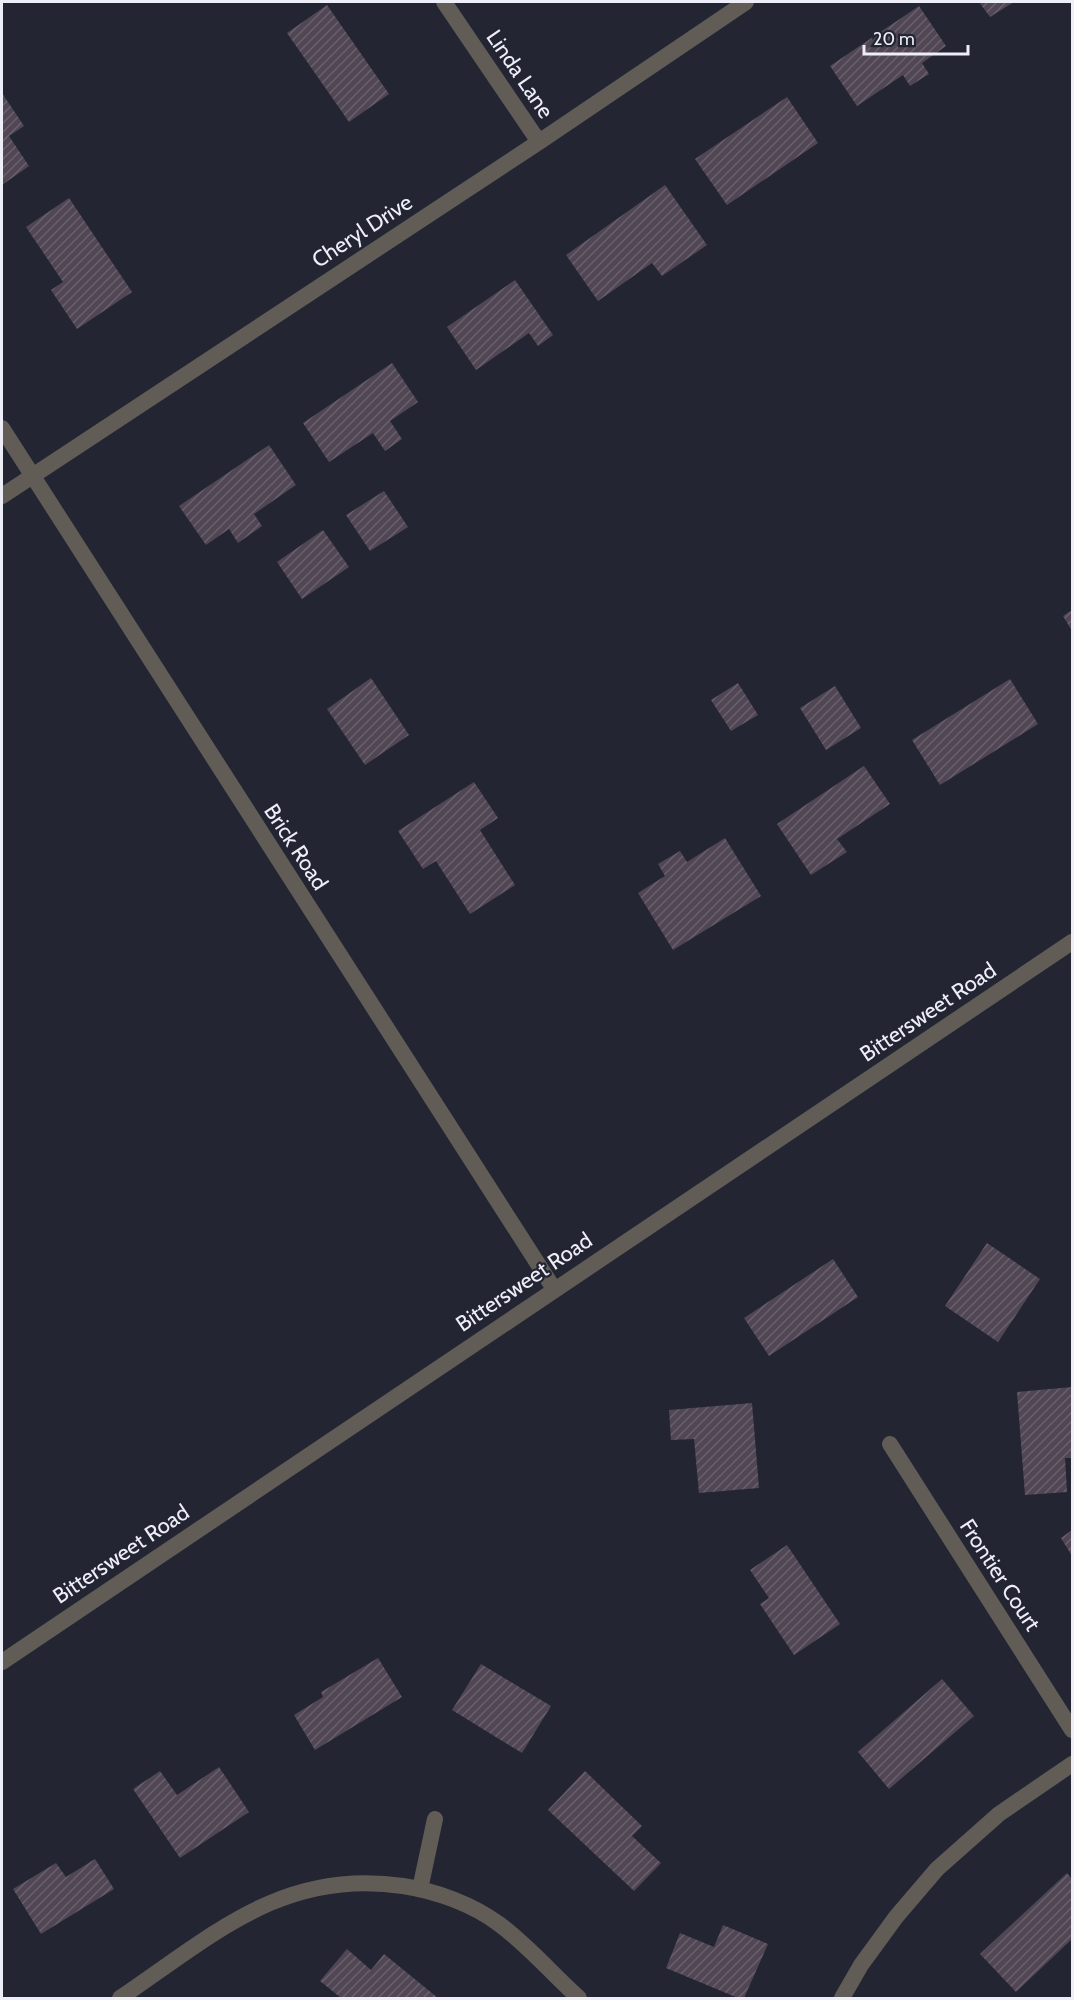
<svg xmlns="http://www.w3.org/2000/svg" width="1074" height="2000" viewBox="0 0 1074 2000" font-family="Cabin,sans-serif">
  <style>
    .building { fill: url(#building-hatch) }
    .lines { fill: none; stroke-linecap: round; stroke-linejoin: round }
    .minor { stroke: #615c55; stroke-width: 16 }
    .tertiary { stroke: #615c55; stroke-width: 16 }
    .labels { text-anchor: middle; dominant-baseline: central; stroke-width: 4.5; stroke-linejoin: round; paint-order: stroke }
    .street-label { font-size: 22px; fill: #edeef8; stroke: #232533 }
  </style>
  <defs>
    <pattern id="building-hatch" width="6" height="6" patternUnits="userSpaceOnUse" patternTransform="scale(1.5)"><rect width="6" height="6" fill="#514654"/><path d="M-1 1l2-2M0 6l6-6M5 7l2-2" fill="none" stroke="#6a616d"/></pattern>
  </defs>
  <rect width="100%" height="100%" fill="#232533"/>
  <path class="building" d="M979,2H1014L990,17Z
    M327,5L389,94L349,122L287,33Z
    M919,6L946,46L922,63L929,74L910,86L903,75L857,106L830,66Z
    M2,93L24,126L9,136L29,166L2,185Z
    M787,97L818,143L727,205L695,159Z
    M665,185L707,245L662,276L652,263L598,301L566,255Z
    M69,198L132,292L77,329L51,290L63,282L26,227Z
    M515,280L553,335L538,346L529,333L476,370L447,327Z
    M392,363L418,402L390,421L402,439L385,451L373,433L329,462L303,423Z
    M269,445L296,485L254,514L262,526L238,543L229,529L206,545L179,506Z
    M384,491L408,527L370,551L346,515Z
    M323,530L349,567L302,599L277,562Z
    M1072,610V631L1063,616Z
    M371,678L409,735L365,765L327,709Z
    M1010,679L1038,724L940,785L912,740Z
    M738,683L758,715L731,731L711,700Z
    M835,686L861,728L826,750L800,708Z
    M864,766L890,804L837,839L847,852L811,875L777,824Z
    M474,782L498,818L480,830L515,885L470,914L436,861L423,869L398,831Z
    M725,838L761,896L673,950L638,893L665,876L658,864L680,851L687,862Z
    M987,1243L1040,1279L998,1342L945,1306Z
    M833,1259L858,1297L769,1356L744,1318Z
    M1072,1387V1458H1065L1067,1492L1025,1495L1017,1392Z
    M752,1403L759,1488L699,1493L694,1439L671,1440L669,1410Z
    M1072,1530V1556L1061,1538Z
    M787,1545L840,1624L794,1655L760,1604L769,1598L750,1570Z
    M378,1658L402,1697L315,1750L294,1715L323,1697L321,1692Z
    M481,1664L551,1706L522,1753L452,1710Z
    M942,1679L974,1716L889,1789L858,1752Z
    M219,1767L249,1812L180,1858L133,1789L160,1771L177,1795Z
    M585,1771L642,1826L632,1836L661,1863L634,1891L548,1810Z
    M95,1859L114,1889L41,1934L13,1889L56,1863L66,1877Z
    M1067,1873L1072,1879V1939L1016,1992L980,1954Z
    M723,1925L768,1944L744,1998H738L666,1968L680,1933L714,1947Z
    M347,1949L371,1970L384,1954L438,1998H341L320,1981Z"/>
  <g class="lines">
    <path class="minor" d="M444,2L539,142
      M2,428L554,1289
      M2,496L539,142L746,2
      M890,1444L1072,1730
      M420,1889L435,1819
      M120,1998C212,1936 283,1868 403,1886C436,1891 472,1904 499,1924C529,1946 552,1974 579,1998
      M842,1998L861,1965L896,1917L937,1869L999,1814L1072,1764"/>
    <path class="tertiary" d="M2,1662L1072,942"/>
  </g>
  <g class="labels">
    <g class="street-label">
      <text transform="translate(520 74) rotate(56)">Linda Lane</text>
      <text transform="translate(362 231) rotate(-33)">Cheryl Drive</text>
      <text transform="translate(296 847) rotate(57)">Brick Road</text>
      <text transform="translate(928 1012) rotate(-34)">Bittersweet Road</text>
      <text transform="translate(524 1282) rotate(-34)">Bittersweet Road</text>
      <text transform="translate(121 1554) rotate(-34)">Bittersweet Road</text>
      <text transform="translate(1000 1575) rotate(57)">Frontier Court</text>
    </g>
  </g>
  <rect width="1074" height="2000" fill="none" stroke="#edeef8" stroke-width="6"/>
  <path d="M864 45v9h104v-9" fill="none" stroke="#edeef8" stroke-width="3"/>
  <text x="873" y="45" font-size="18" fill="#edeef8" stroke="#232533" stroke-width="4.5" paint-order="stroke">20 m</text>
</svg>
